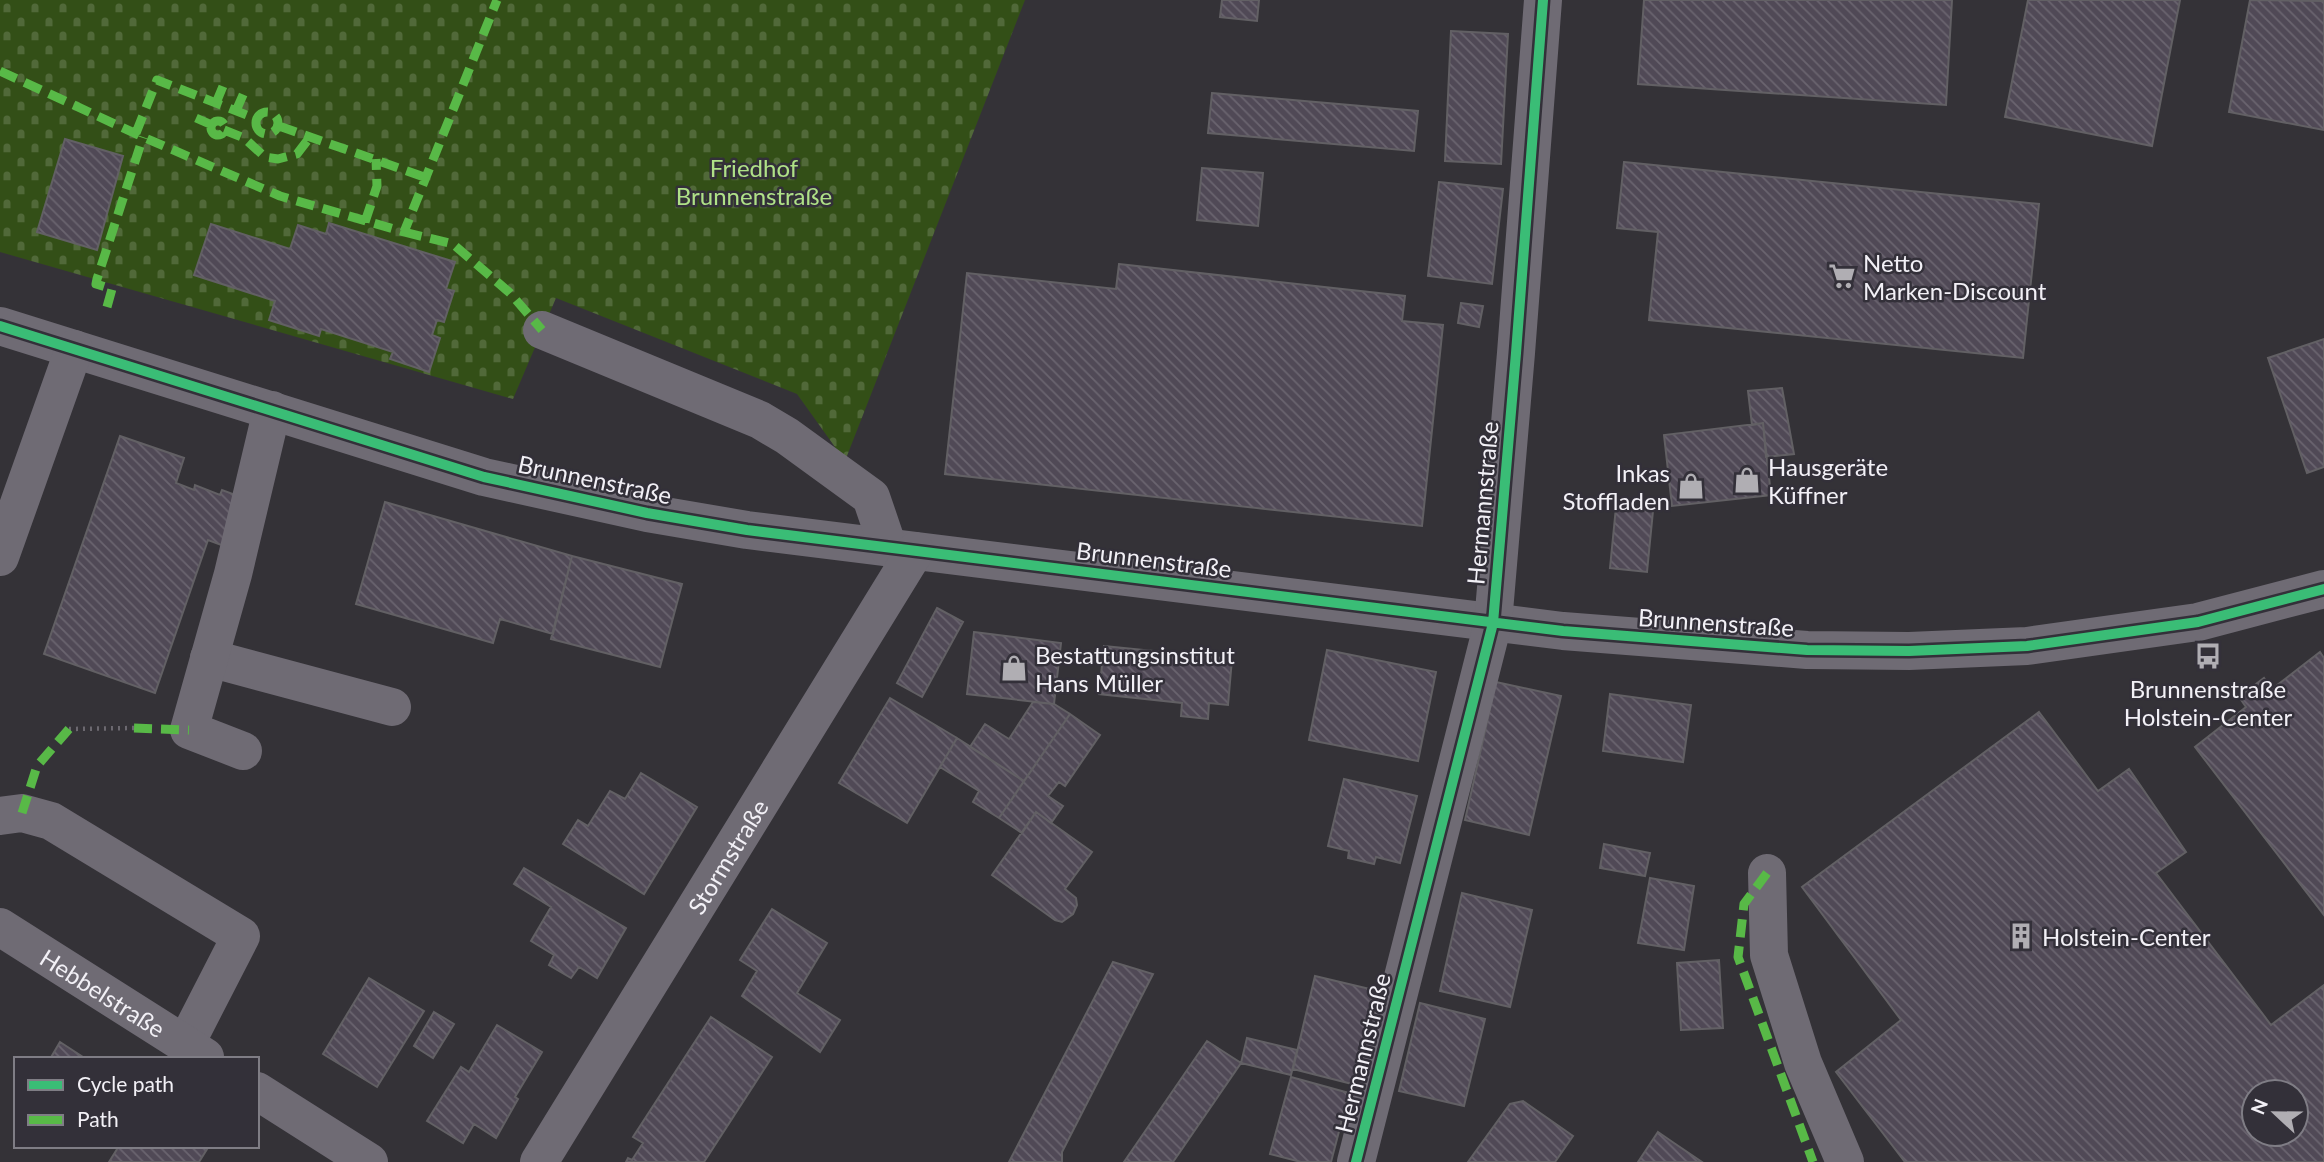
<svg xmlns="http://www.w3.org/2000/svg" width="2324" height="1162" viewBox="0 0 2324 1162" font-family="Lato,sans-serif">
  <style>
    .cemetery { fill: url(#cemetery-stones) }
    .building { fill: url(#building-back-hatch); stroke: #626064; stroke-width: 2; fill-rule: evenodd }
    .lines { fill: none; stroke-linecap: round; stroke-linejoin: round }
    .path { stroke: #6c6970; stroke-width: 4.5; stroke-dasharray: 2 5; stroke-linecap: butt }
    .minor { stroke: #6f6b74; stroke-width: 38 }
    .quiet { stroke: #58b947; stroke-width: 9; stroke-dasharray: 18 9; stroke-linecap: butt }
    .cycleway-casing { stroke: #333039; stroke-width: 15 }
    .cycleway { stroke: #3abd76; stroke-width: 10 }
    .labels { text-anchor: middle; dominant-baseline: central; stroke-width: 5; stroke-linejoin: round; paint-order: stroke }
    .park-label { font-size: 24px; fill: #afe187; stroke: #333039 }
    .poi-label { font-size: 24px; fill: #f2f0f6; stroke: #333039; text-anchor: start }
    .street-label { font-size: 24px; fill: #f2f0f6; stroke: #333039 }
  </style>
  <defs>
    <pattern id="cemetery-stones" width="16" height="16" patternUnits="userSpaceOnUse" patternTransform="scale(1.75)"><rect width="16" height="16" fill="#334f17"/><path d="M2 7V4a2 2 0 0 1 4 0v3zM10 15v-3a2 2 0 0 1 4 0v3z" fill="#516939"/></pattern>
    <pattern id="building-back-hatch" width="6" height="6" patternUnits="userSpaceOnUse" patternTransform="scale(1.75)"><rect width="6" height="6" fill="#504956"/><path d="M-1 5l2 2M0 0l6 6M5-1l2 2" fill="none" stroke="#6a646f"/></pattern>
  </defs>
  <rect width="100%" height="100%" fill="#343237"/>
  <path class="cemetery" d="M0,0H1025L845,461L797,394L556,298L513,399L0,252Z"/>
  <path class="building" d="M1222,0H1259L1257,21L1220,17Z
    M1644,0H1952L1946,105L1638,84Z
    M2028,0H2180L2152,146L2005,117Z
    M2250,0L2324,1V130L2229,112Z
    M1451,31L1508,34L1501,164L1445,161Z
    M1212,93L1418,111L1414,151L1208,133Z
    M65,139L123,156L97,250L37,232Z
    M1624,162L2039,204L2023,358L1649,320L1658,232L1617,228Z
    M1202,168L1263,173L1258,226L1197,220Z
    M1439,182L1503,189L1492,284L1428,276Z
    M329,223L455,262L446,289L454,291L444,322L437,320L432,335L440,338L429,372L390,359L393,352L321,329L319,336L269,320L275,301L194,275L211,224L290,249L298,225L326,234Z
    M1119,264L1405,296L1402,321L1443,325L1422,526L945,474L967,273L1116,289Z
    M1461,303L1483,306L1479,327L1458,323Z
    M2324,339V467L2307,473L2268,358Z
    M1782,388L1794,454L1766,457L1763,423L1752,425L1748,391Z
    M1763,423L1771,495L1672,506L1664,435Z
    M120,436L184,458L176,483L194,490L195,485L220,495L222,490L241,497L224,546L208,540L155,693L44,654Z
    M385,502L572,556L553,634L500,619L493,643L356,604Z
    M1616,507L1653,511L1647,572L1610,568Z
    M572,556L682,584L660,667L551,639Z
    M937,608L963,622L922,697L897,683Z
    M974,632L1061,643L1054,704L967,694Z
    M1104,646L1232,659L1228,705L1209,703L1208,719L1181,716L1182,703L1099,694Z
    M1327,650L1436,672L1418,761L1309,740Z
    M2320,652L2324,658V915L2195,747L2246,707L2239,697L2264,678L2272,689Z
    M1496,682L1561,696L1529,835L1465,820Z
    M1610,694L1691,705L1683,762L1603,751Z
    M890,698L957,738L907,823L839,783Z
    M1033,702L1054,704L1070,714L1024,781L970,747L985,724L1009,739Z
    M2039,712L2098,791L2129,769L2186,852L2156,873L2271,1025L2324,985V1162H1905L1836,1072L1901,1020L1802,887ZM2254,1092H2296V1134H2254Z
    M1070,714L1100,735L1065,786L1059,782L1048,796L1063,806L1051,823L1036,812L1022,833L999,818Z
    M957,738L1024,781L999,818L973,802L979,791L940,767Z
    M641,773L697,807L644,894L563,844L578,820L588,826L610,791L625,799Z
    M1344,779L1417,796L1400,863L1376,857L1374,864L1348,858L1349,851L1328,846Z
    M1036,812L1092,852L1065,889L1076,898L1077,905L1073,914L1062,922L1055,920L992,875Z
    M1604,844L1650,853L1645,876L1600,868Z
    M524,868L626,928L597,978L579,967L571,978L549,965L554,955L531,941L551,907L514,884Z
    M1650,878L1694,886L1684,950L1638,943Z
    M1462,893L1532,910L1510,1007L1440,991Z
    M772,909L827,943L797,993L840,1020L820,1052L742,996L757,971L740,960Z
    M1719,960L1723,1028L1681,1030L1677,963Z
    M1113,962L1153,974L1062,1152V1162H1009Z
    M1315,976L1374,990L1352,1084L1293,1069Z
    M369,978L424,1011L377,1087L323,1054Z
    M1420,1003L1485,1019L1464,1106L1399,1091Z
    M434,1012L454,1024L433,1058L414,1046Z
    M711,1017L772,1057L704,1162H626L628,1158L632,1160L643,1143L633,1137Z
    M497,1025L542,1052L515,1097L518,1099L496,1138L474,1124L463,1143L427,1121L461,1067L469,1072Z
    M1247,1038L1297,1050L1291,1075L1241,1063Z
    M1207,1041L1241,1063L1173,1162H1124Z
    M60,1042L86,1059H50Z
    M1291,1077L1349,1093L1331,1162H1301L1270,1154Z
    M1523,1101L1573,1136L1555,1162H1468L1510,1104Z
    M1658,1132L1674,1143L1702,1162H1638Z
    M119,1146H209L199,1162H109Z"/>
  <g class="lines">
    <path class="path" d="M69,729L134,728"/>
    <g class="minor">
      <path d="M0,326L484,477L647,513L747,530L1563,631L1807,650L1909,651L2027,646L2198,622L2324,589"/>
      <path d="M542,330L760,420L787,436L871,497L888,547"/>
      <path d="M0,557L74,349"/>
      <path d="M209,658L392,707"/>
      <path d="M243,751L189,730L233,574L272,410"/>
      <path d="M0,816L22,813L51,821L241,936L185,1045"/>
      <path d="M1767,873L1769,955L1803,1063L1845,1162"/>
      <path id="s1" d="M0,927L205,1057"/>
      <path d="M257,1091L369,1162"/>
      <path id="s2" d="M539,1162L915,551"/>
      <path d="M1356,1162L1493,623L1516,353L1543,0"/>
    </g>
    <path class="quiet" d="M0,71L143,137L280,196L404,232L497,0
      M216,103L226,79
      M236,111L246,88
      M256 123a11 11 0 1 1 22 0a11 11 0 1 1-22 0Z
      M196,118L212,125
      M211 128a7 7 0 1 1 14 0a7 7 0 1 1-14 0Z
      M279,126L427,178
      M224,130L244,138L265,157L278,159L297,154L310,137
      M136,133L157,80L257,119
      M365,222L377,186L376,159
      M404,232L453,244L510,293L542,330
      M107,307L112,289L96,284L97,279L143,137
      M134,728L189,730
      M22,813L37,766L69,729
      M1767,873L1744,904L1738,957L1813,1162"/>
    <g class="cycleway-casing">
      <path id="cycleway" d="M0,326L484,477L647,513L747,530L1563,631L1807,650L1909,651L2027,646L2198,622L2324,589
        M1356,1162L1493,623L1516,353L1543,0"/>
    </g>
    <use href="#cycleway" class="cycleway"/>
  </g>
  <defs>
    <g id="supermarket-bare" transform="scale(2.1)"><path d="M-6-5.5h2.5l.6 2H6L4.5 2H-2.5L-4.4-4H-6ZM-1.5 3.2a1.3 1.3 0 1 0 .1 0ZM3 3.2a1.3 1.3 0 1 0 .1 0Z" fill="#b0aeb3" stroke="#333039" stroke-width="2.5" paint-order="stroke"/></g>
    <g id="shop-bare" transform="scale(2.1)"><path d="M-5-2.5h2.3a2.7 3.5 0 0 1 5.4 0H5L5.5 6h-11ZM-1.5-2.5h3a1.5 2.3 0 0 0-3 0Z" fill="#b0aeb3" stroke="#333039" stroke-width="2.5" paint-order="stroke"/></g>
    <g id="bus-bare" transform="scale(2.1)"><path d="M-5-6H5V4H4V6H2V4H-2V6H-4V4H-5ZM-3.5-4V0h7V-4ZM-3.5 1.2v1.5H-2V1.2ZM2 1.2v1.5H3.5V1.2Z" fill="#b0aeb3" stroke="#333039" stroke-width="2.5" paint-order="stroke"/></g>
    <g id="building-bare" transform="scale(2.1)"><path d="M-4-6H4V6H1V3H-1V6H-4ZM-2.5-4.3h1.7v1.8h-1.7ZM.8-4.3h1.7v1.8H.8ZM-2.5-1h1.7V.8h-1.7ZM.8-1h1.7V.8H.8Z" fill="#b0aeb3" stroke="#333039" stroke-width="2.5" paint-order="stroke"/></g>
  </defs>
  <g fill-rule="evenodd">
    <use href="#supermarket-bare" x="1842" y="276"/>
    <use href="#shop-bare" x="1747" y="480"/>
    <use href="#shop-bare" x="1691" y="486"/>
    <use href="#bus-bare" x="2208" y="656"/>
    <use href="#shop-bare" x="1014" y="668"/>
    <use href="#building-bare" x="2021" y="936"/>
  </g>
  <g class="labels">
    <g class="park-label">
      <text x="754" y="167">Friedhof<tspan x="754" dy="28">Brunnenstraße</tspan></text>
    </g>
    <g class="poi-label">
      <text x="1863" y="262">Netto<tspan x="1863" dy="28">Marken-Discount</tspan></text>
      <text x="1768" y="466">Hausgeräte<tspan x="1768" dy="28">Küffner</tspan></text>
      <text x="1670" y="472" text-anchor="end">Inkas<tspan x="1670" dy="28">Stoffladen</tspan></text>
      <text x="1035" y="654">Bestattungsinstitut<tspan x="1035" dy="28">Hans Müller</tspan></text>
      <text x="2208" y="688" text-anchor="middle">Brunnenstraße<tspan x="2208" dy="28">Holstein-Center</tspan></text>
      <text x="2042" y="936">Holstein-Center</text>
    </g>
    <g class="street-label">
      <text transform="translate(595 479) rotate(12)">Brunnenstraße</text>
      <text transform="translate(1482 503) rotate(-85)">Hermannstraße</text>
      <text transform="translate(1154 559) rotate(7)">Brunnenstraße</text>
      <text transform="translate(1716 622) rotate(4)">Brunnenstraße</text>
      <text stroke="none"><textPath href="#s2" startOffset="359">Stormstraße</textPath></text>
      <text stroke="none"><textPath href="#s1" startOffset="122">Hebbelstraße</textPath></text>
      <text transform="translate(1362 1053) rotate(-76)">Hermannstraße</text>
    </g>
  </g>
  <rect x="14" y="1057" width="245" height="91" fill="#333039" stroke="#7f7d85" stroke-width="2"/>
  <rect x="28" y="1080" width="35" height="10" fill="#3abd76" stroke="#7f7d85" stroke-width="2"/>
  <text x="77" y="1092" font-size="21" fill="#f2f0f6">Cycle path</text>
  <rect x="28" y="1115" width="35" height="10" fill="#58b947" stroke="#7f7d85" stroke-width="2"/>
  <text x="77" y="1127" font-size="21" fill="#f2f0f6">Path</text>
  <g transform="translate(2275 1113) rotate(292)"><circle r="33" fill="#333039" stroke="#7f7d85" stroke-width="2"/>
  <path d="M0-5L12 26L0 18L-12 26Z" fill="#b0aeb3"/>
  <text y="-10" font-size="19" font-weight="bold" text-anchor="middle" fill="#f2f0f6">N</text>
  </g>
</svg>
